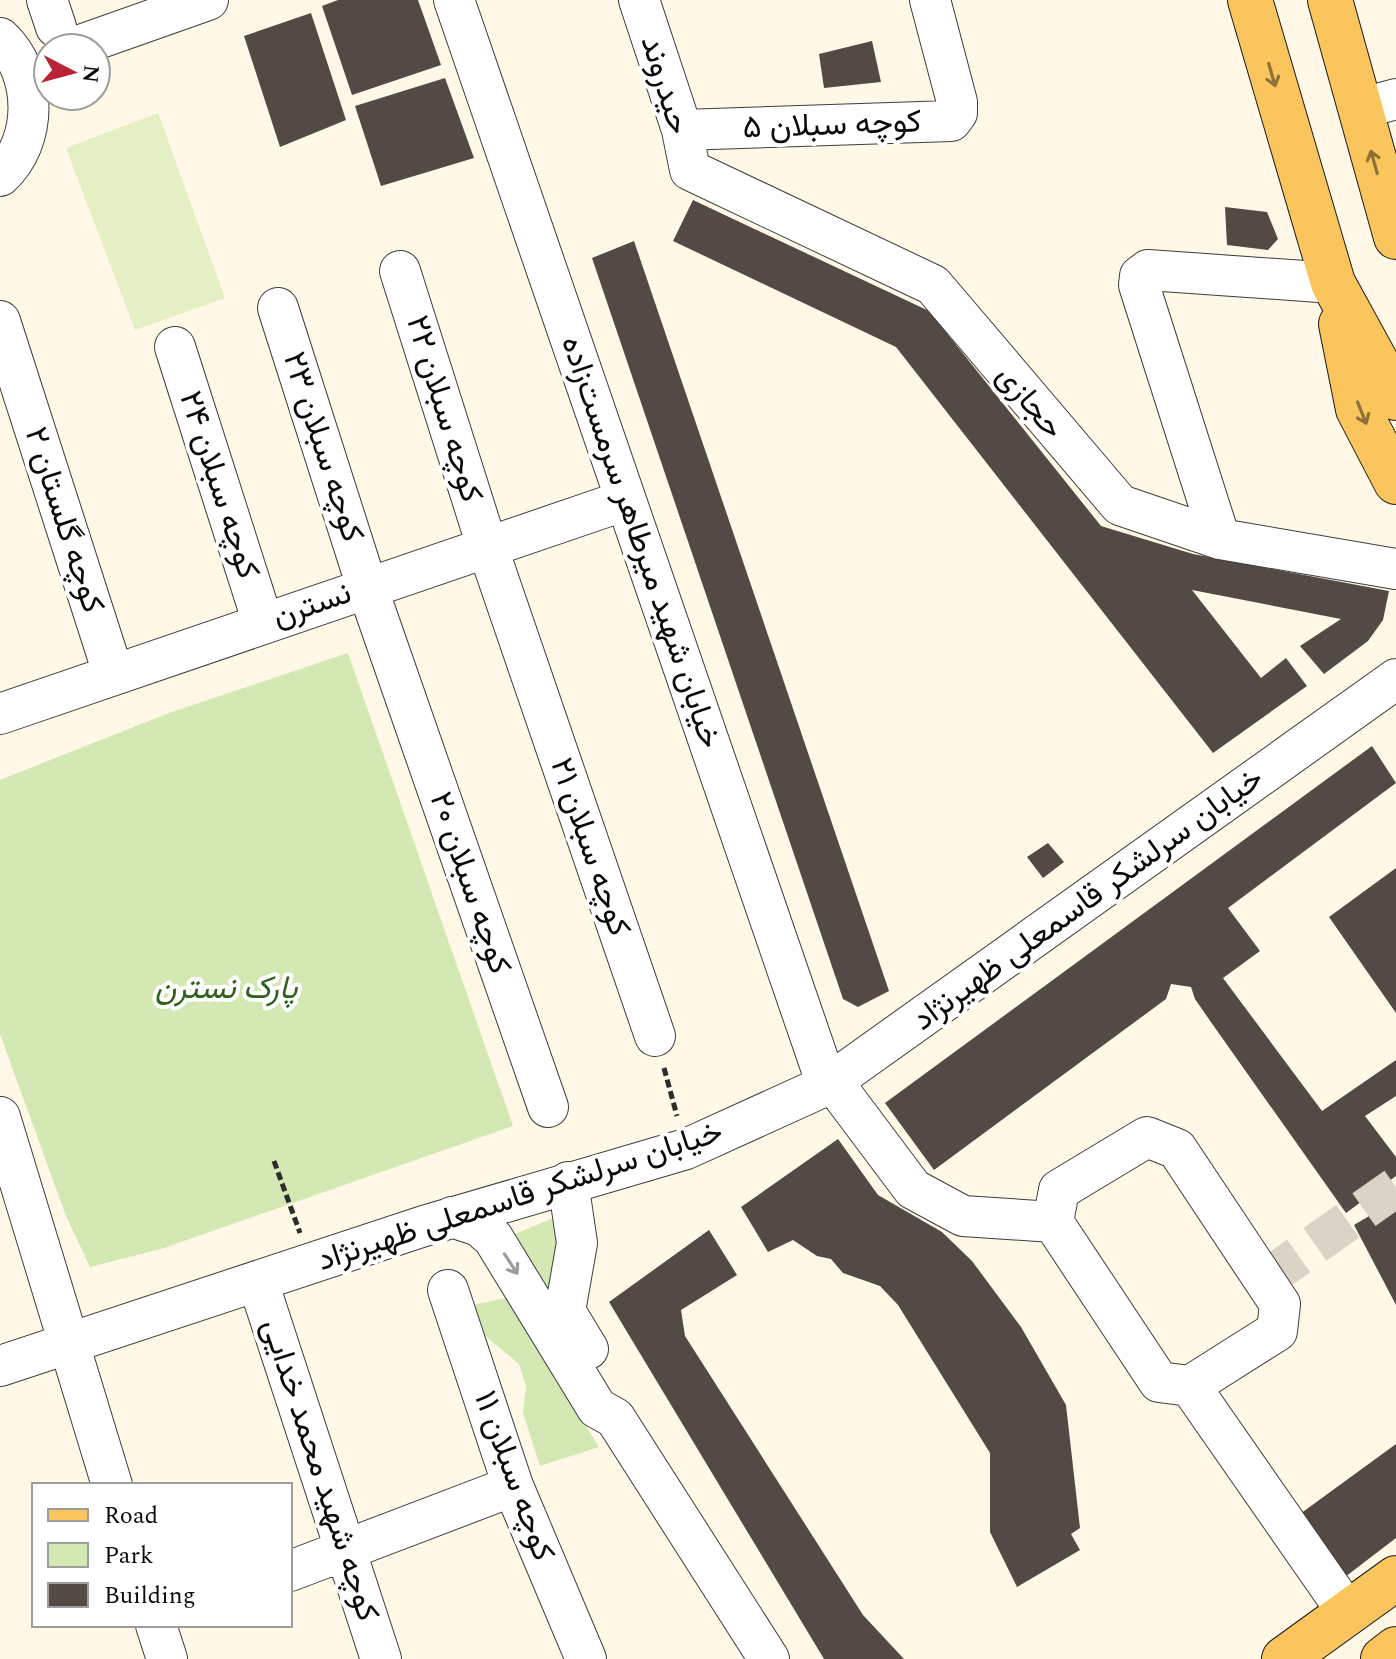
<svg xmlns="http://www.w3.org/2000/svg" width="1396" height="1659" viewBox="0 0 1396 1659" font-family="Spectral,Vazirmatn,serif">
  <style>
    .green { fill: #d3e8b2 }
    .pitch { fill: #e4efc3 }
    .building { fill: #534a46 }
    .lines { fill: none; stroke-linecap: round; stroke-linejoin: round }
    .minor-tunnel { stroke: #dad4c6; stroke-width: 40; stroke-dasharray: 40 20; stroke-linecap: butt }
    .minor-casing { stroke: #3d3d3d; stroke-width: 42 }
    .major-casing { stroke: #1b1b1b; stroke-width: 46 }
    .path { stroke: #2c2c2c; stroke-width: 5; stroke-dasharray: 8 4; stroke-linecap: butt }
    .minor { stroke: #fff; stroke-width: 40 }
    .major { stroke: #fac55c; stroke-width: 44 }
    .oneway { stroke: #8e7137 }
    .oneway2 { stroke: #9d9d9d }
    .labels { text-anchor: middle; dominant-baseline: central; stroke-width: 8; stroke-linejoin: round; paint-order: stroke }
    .street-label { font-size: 32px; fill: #0a0a0a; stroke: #fff }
    .park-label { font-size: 32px; font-style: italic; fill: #30611b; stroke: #fff }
  </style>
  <rect width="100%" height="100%" fill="#fff8e7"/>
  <path class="green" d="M348,653L513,1126L161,1249L90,1267L66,1216L0,1034V780L169,713Z
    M556,1217L564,1219L554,1313L510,1236Z
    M506,1298L599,1447L540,1466L523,1413L526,1386L519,1364L484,1335L473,1305Z"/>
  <path class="pitch" d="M158,113L225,298L135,330L66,148Z"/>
  <path class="building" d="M338,0H418L441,65L352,95L322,6Z
    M311,13L346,120L280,147L244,36Z
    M872,41L881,82L824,88L819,54Z
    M445,78L474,158L381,186L355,106Z
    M693,200L929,311L1101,526L1193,554L1389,591L1383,620L1368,641L1324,674L1300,646L1341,619L1192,590L1261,678L1286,658L1307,686L1213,753L896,347L673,241Z
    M1225,207L1267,212L1278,239L1268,250L1227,245Z
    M634,241L889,991L858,1007L843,999L592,258Z
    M1372,746L1396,783L1228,908L1260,951L1223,978L1322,1111L1396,1060V1096L1365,1116L1396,1157V1176L1346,1213L1213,1025L1195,999L1191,987L1171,984L1166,999L934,1170L885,1103Z
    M1048,843L1064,862L1043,878L1027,857Z
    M1396,868V1013L1329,917Z
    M838,1139L878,1195L942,1232L972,1261L1021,1327L1066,1405L1080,1528L1071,1534L1080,1550L1017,1587L990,1532V1453L898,1305L880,1286L843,1273L831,1259L817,1256L793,1240L768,1252L741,1207Z
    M1396,1200V1305L1354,1225Z
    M709,1230L737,1275L681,1310L685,1336L863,1615L904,1659H824L609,1302Z
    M1396,1444V1538L1345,1577L1300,1514Z"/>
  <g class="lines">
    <path class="minor-tunnel" d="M1266,1279L1396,1187"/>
    <g class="minor-casing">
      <path id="minor" d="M47,0L56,27
        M454,0L827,1085
        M639,0L682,130L690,170L933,285L1120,505L1220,539L1396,569
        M0,38C38,73 38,142 0,176
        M72,48L208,0
        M1359,109L1396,99
        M682,130L951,121L957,113V102L930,0
        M400,271L487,546L655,1036
        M278,308L367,587L548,1107
        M0,321L113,673
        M175,347L263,623
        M1220,539L1139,285L1140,276L1148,270L1333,283
        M0,714L626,500
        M832,1081L913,1189L963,1216L1053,1222
        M0,1117L112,1485
        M1147,1137L1177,1149L1280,1304L1277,1331L1190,1386L1159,1382L1053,1222L1059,1190Z
        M568,1182L577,1243L565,1311L588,1349
        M452,1217L479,1226L493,1238L597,1408L615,1418L769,1659
        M258,1282L381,1659
        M448,1290L513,1486L586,1659
        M0,1366L424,1226L686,1149L827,1085L1396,679
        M1190,1386L1348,1613
        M290,1571L513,1486
        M156,1625L167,1659"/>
    </g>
    <g class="major-casing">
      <path id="major" d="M1250,0L1333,283L1396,398
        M1330,0L1396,237
        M1341,324L1358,409L1396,482
        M1284,1659L1396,1578
        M1383,1659L1396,1649"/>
    </g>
    <path class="path" d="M664,1068L677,1116
      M274,1161L300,1233"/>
    <use href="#minor" class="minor"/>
    <use href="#major" class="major"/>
  </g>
  <defs><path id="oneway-shaft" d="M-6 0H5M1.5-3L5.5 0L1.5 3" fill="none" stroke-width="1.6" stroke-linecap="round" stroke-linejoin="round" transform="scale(2)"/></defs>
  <g class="oneway">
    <use href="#oneway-shaft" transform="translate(1272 75) rotate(74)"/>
    <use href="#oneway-shaft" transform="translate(1374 162) rotate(-106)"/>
    <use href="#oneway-shaft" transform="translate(1362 413) rotate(68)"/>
  </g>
  <use class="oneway2" href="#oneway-shaft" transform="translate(511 1264) rotate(57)"/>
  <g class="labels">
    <g class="street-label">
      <text transform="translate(665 85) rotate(73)">حیدروند</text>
      <text transform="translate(832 125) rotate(-2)">کوچه سبلان ۵</text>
      <text transform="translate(1030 402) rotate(50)">حجازی</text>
      <text transform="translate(444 409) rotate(73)">کوچه سبلان ۲۲</text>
      <text transform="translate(323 447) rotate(72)">کوچه سبلان ۲۳</text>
      <text transform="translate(219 485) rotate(72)">کوچه سبلان ۲۴</text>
      <text transform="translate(64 520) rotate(72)">کوچه گلستان ۲</text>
      <text transform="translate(641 542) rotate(71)">خیابان شهید میرطاهر سرمست‌زاده</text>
      <text transform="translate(312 605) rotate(-19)">نسترن</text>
      <text transform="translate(590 847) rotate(71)">کوچه سبلان ۲۱</text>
      <text transform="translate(470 883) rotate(71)">کوچه سبلان ۲۰</text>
      <text transform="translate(1088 899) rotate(-36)">خیابان سرلشکر قاسمعلی ظهیرنژاد</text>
      <text transform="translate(520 1196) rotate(-18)">خیابان سرلشکر قاسمعلی ظهیرنژاد</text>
      <text transform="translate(320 1470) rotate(72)">کوچه شهید محمد خدایی</text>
      <text transform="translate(514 1476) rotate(70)">کوچه سبلان ۱۱</text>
    </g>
    <g class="park-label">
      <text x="226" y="988">پارک نسترن</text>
    </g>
  </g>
  <rect x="32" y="1483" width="260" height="144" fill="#ffffff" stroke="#9d9d9d" stroke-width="2"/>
  <rect x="48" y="1509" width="40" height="12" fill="#fac55c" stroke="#9d9d9d" stroke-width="2"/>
  <text x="104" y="1523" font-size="24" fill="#0a0a0a">Road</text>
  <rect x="48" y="1543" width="40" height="24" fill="#d3e8b2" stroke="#9d9d9d" stroke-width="2"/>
  <text x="104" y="1563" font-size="24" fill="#0a0a0a">Park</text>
  <rect x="48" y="1583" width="40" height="24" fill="#534a46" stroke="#9d9d9d" stroke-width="2"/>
  <text x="104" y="1603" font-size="24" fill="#0a0a0a">Building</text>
  <g transform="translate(72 72) rotate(96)"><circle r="38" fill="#ffffff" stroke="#9d9d9d" stroke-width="2"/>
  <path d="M0-6L14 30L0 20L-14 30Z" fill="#ba2237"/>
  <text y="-12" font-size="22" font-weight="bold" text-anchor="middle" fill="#0a0a0a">N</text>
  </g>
</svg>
